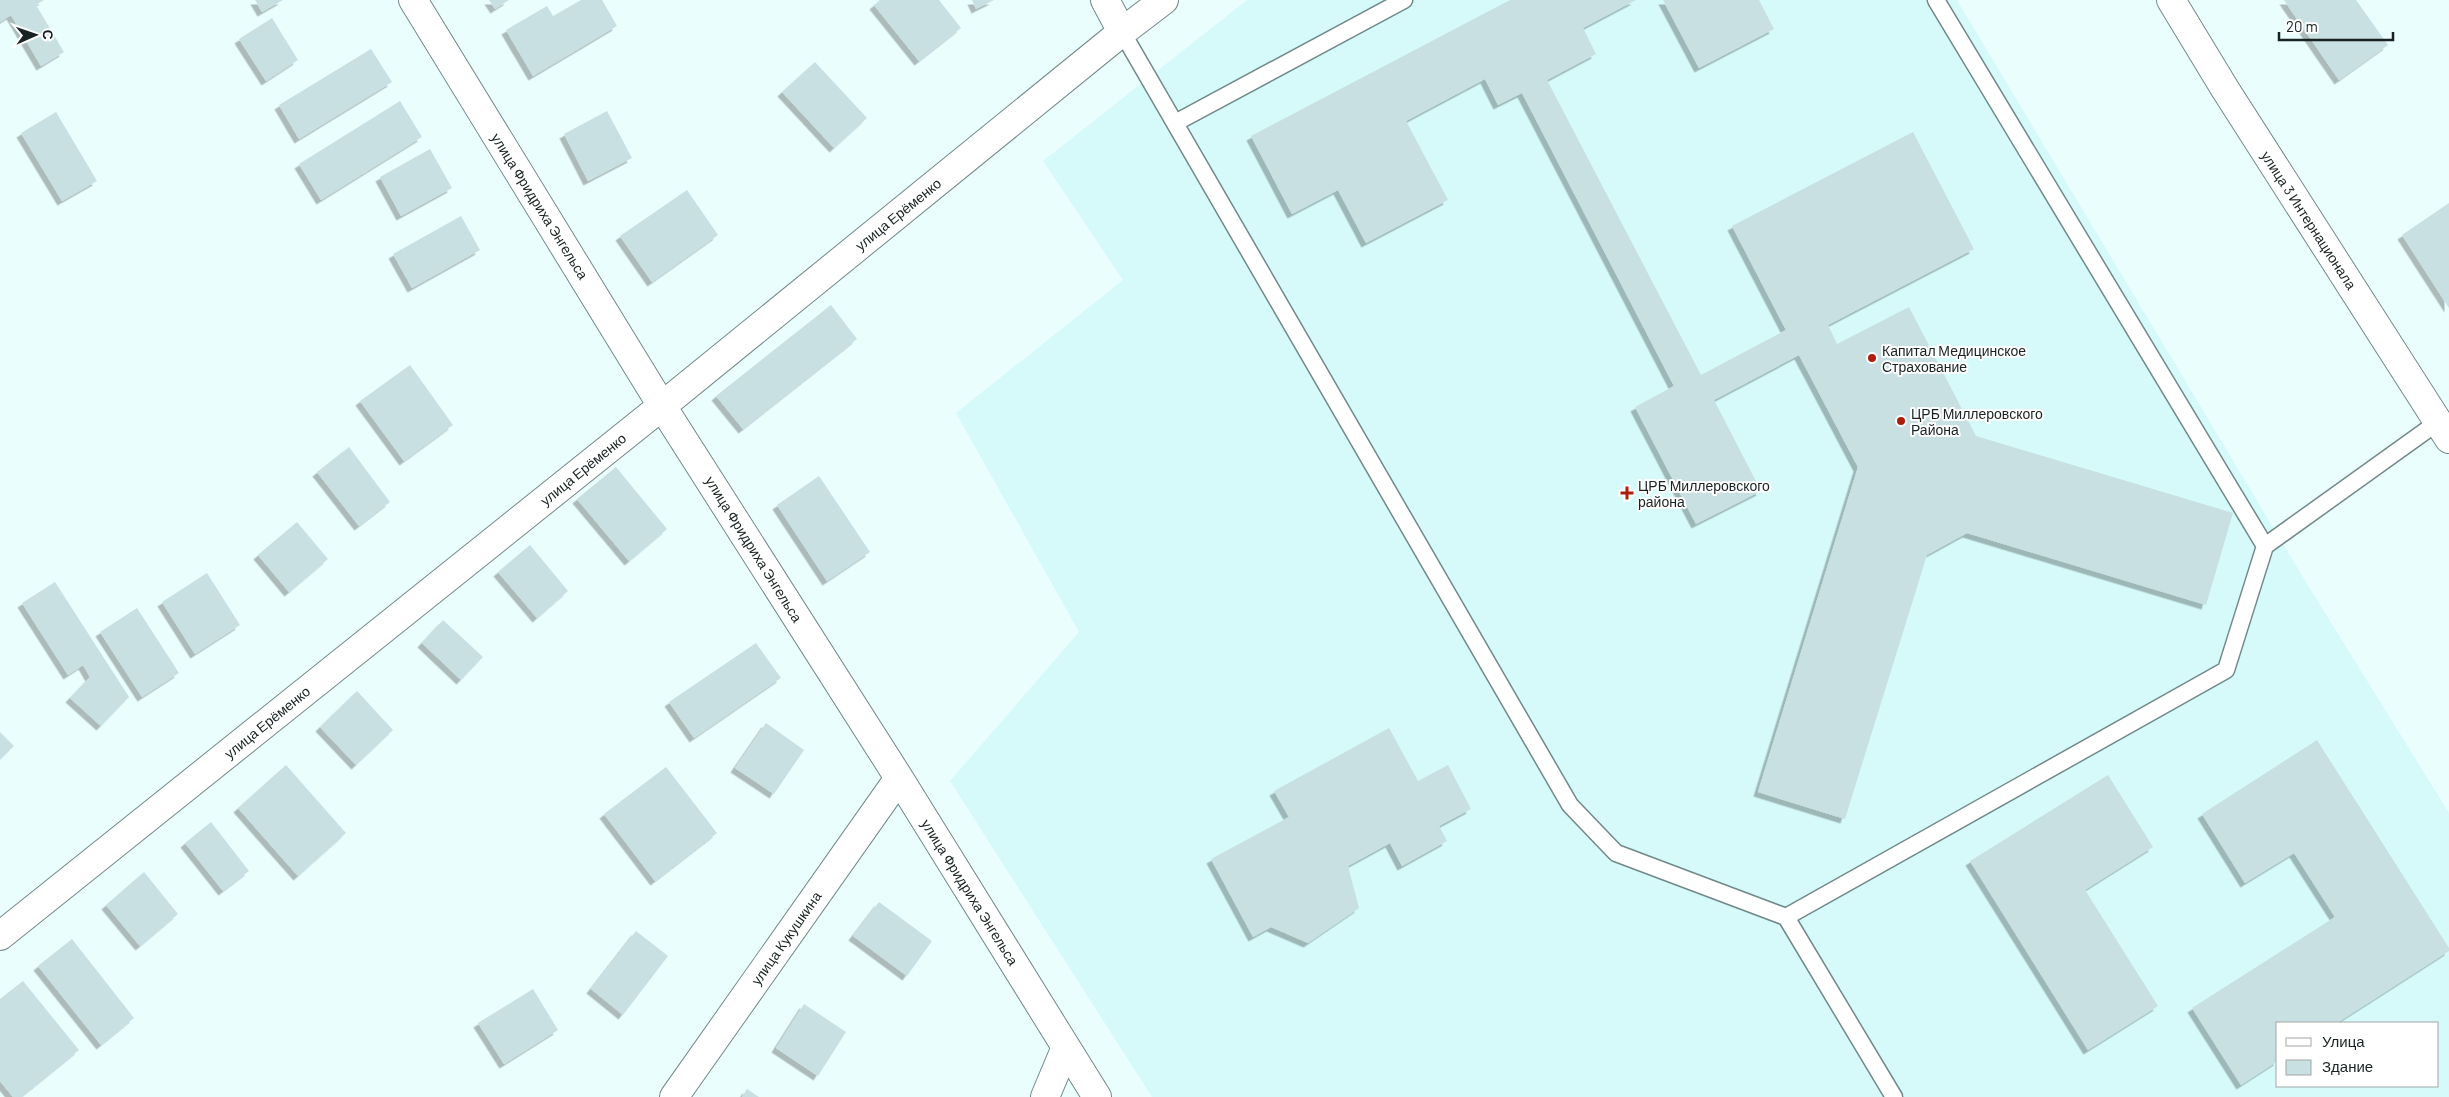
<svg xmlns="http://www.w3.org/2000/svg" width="2449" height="1097" viewBox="0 0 2449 1097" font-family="Barlow,sans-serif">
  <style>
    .built { fill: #d6f9fa; fill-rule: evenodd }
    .building { fill: #c8e0e1; filter: url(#shadow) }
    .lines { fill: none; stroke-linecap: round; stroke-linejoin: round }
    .lane-casing { stroke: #728989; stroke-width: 19 }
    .street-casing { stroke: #728989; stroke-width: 30 }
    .secondary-casing { stroke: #728989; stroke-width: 30 }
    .lane { stroke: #fff; stroke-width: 16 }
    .street { stroke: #fff; stroke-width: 28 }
    .secondary { stroke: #fff; stroke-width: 28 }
    .poi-dot { fill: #ad1d0a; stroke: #fff; stroke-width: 2 }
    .labels { text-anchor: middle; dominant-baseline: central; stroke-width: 4; stroke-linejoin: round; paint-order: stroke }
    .street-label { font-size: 14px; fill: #192222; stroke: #fff }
    .poi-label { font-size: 14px; fill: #192222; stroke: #fff; text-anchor: start }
  </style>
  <defs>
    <filter id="shadow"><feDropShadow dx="-4.5" dy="4.5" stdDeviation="0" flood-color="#0004"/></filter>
  </defs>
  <rect width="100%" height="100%" fill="#eafefe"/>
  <path class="built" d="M1247,0H1957L2301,574L2449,813V1097H1152L950,781L1079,632L956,413L1123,280L1043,161ZM2278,1023H2438V1086H2278Z"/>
  <path class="building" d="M0,0H44L36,5L64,52L41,66L11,15L0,22Z
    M255,0H283L262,12Z
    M489,0H509L495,9Z
    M581,0H602L617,26L533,76L506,30L547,6L553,16Z
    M880,0H939L961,28L919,61L874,5Z
    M972,0H994L976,9Z
    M1510,0H1636L1583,28L1596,54L1547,80L1701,375L1786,330L1732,226L1913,132L1974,249L1828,325L1837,344L1909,307L1976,436L2233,513L2206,605L1967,533L1927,555L1845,819L1758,792L1858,467L1799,355L1714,400L1761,491L1696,524L1635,407L1674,386L1522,93L1498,105L1485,79L1406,121L1448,200L1366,243L1338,190L1292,214L1251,136Z
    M1663,0H1759L1774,29L1699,68Z
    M2284,0H2356L2388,45L2339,80Z
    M272,18L298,60L266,81L239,39Z
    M371,49L392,82L299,139L279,105Z
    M815,62L867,118L834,148L782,92Z
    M400,101L422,137L321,200L299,164Z
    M607,111L632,158L588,181L564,134Z
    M56,112L97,181L62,201L21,133Z
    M430,149L452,188L401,216L380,177Z
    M687,190L718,235L652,282L620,236Z
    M2449,203V308L2402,235Z
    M461,216L480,250L412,288L393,254Z
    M831,305L857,339L743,429L716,396Z
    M410,365L453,425L404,461L360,401Z
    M349,447L390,502L359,526L317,472Z
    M616,467L667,529L629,561L577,499Z
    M819,476L870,552L827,581L777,505Z
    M297,522L328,559L289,592L258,555Z
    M530,545L568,591L537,618L498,572Z
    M207,573L240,625L195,654L162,602Z
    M55,582L129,697L101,726L70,698L90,677L83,665L68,675L22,603Z
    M137,608L179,673L142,697L100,632Z
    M443,620L483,657L461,680L422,643Z
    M756,643L781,678L694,738L669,702Z
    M357,691L393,730L356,765L320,727Z
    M766,723L804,750L774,794L735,768Z
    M1389,728L1418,781L1448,765L1471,809L1439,826L1447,841L1402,866L1390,843L1348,866L1359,908L1308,943L1271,927L1253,937L1211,859L1289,817L1274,791Z
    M0,732L14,746L0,759Z
    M2317,740L2449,948V951L2337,1023H2278V1061L2241,1085L2192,1008L2335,917L2294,853L2245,883L2202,814Z
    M286,765L346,833L298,876L238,808Z
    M666,767L717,833L655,881L604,814Z
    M2108,775L2153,847L2085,890L2158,1006L2088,1050L1970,861Z
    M211,822L249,871L223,891L185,843Z
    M144,872L178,914L140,946L106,905Z
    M879,902L932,941L907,976L853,936Z
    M636,931L668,956L623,1015L591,989Z
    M72,939L134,1018L101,1045L38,966Z
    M23,981L79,1050L21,1097H13L0,1081V999Z
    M533,989L558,1030L504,1064L478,1023Z
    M804,1004L846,1032L818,1076L776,1048Z
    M747,1089L759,1097H742Z"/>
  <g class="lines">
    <g class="lane-casing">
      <path id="lane" d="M1936,0L2265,546
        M1122,32L1570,805L1616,853L1786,917L2226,670L2265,546L2438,422
        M1175,123L1404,0
        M1786,917L1894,1097"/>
    </g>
    <g class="street-casing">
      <path id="street" d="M413,0L662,406L899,778L1097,1097
        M1105,0L1122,32
        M674,1097L899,778
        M1045,1097L1066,1047"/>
    </g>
    <g class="secondary-casing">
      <path id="secondary" d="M2171,0L2225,89L2449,439
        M0,936L662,406L1122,32L1164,0"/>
    </g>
    <use href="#lane" class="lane"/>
    <use href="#street" class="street"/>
    <use href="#secondary" class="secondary"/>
  </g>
  <g class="poi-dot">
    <circle cx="1872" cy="358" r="5"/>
    <circle cx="1901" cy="421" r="5"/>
    <path d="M1624.5 485.5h5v5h5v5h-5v5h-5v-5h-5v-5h5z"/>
  </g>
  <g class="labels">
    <g class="street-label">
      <text transform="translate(540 206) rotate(58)">улица Фридриха Энгельса</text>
      <text transform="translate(898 214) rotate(-39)">улица Ерёменко</text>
      <text transform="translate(2309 220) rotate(57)">улица 3 Интернационала</text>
      <text transform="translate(583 469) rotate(-39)">улица Ерёменко</text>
      <text transform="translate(754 549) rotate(58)">улица Фридриха Энгельса</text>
      <text transform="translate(267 722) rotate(-39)">улица Ерёменко</text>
      <text transform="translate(970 892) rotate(58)">улица Фридриха Энгельса</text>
      <text transform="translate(786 938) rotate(-55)">улица Кукушкина</text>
    </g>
    <g class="poi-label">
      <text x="1882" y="350">Капитал Медицинское<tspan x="1882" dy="16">Страхование</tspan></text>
      <text x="1911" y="413">ЦРБ Миллеровского<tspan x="1911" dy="16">Района</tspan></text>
      <text x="1638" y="485">ЦРБ Миллеровского<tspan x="1638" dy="16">района</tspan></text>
    </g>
  </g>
  <rect x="2276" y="1022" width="162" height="65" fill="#ffffff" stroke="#a3a7a7"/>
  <rect x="2286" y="1038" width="25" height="8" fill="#ffffff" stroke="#a3a7a7"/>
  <text x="2322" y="1047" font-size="15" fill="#192222">Улица</text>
  <rect x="2286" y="1060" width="25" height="15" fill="#c8e0e1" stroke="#a3a7a7"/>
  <text x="2322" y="1072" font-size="15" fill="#192222">Здание</text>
  <g transform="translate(35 35) rotate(88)" stroke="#ffffff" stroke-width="4" paint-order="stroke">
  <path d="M0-4L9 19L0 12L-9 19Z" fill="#192222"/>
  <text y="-8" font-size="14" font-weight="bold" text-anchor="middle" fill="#192222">С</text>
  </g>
  <path d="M2279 32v8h114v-8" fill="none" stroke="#192222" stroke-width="2.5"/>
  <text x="2286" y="32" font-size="15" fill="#192222" stroke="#ffffff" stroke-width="4" paint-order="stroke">20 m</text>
</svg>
